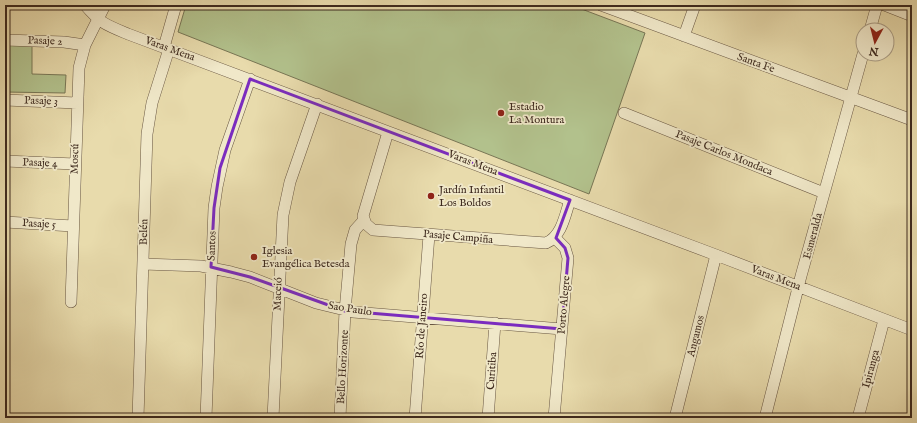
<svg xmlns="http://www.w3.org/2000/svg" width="917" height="423" viewBox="0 0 917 423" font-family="'IM FELL English',serif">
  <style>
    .green { fill: #b2c18c; stroke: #787655 }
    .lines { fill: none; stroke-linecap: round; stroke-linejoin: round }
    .minor-casing { stroke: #685642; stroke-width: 12 }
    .minor { stroke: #f0e8c9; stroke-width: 11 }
    .marked { fill: none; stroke: #7b2cbf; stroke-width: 3; stroke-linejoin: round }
    .poi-dot { fill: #8f2418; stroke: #f0e8c9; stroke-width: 1.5 }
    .labels { text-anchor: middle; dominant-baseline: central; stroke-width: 3.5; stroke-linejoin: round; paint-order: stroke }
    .street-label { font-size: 11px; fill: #3e2a1e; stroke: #f0e8c9 }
    .poi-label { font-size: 11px; fill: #3e2a1e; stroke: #f0e8c9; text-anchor: start }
  </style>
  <rect width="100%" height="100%" fill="#e8dbac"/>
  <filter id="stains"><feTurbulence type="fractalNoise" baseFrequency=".005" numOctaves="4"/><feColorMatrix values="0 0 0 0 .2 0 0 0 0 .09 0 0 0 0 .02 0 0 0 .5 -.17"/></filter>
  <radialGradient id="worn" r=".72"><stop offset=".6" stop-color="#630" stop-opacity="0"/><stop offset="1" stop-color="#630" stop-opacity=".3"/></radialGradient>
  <path class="green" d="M186,5H571L645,33L589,194L178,32Z
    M5,45L32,46V74L66,75L65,93L5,92Z"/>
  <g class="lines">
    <g class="minor-casing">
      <path id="minor" d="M85,5C100,23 106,25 128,34L716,255L912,330
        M601,5L912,120
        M884,5L912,16
        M870,30L877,5
        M684,36L695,5
        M5,40L64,42L85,45
        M164,47L176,5
        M5,100L77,103
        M624,113L824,193
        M388,132L363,216L366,224L373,230L546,243C562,236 565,215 570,200
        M5,161L75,164
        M5,222L73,226
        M143,264L201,266L231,272L250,277L316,303L353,312L562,329
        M71,302L79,68L85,45L105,5
        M138,418L147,134L152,103L169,49
        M206,418L214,208L217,187L225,150L250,79
        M273,418L283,215L290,182L317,104
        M340,418L345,311L351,244L355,230L364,220
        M415,418L429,235
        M488,418L495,323
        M554,418L568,258L565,248L555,238
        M675,418L716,255
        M765,418L801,276L863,54
        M858,418L884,320"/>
    </g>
    <use href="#minor" class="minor"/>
  </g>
  <path class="marked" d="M250,79L570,200L556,238L565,248L568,258L562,329L345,311L250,277L211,267L214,208L220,168Z"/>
  <g class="poi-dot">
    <circle cx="501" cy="113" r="4"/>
    <circle cx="431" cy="196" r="4"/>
    <circle cx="254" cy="257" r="4"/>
  </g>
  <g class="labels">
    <g class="street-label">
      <text transform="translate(45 41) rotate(2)">Pasaje 2</text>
      <text transform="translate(170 49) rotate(20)">Varas Mena</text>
      <text transform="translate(756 63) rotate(20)">Santa Fe</text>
      <text transform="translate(41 101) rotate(2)">Pasaje 3</text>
      <text transform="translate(724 153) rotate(22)">Pasaje Carlos Mondaca</text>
      <text transform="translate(75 159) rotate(-88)">Moscú</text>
      <text transform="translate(40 163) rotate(2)">Pasaje 4</text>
      <text transform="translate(473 163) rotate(21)">Varas Mena</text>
      <text transform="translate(39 224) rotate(3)">Pasaje 5</text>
      <text transform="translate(144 232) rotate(-89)">Belén</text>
      <text transform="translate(813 236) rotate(-75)">Esmeralda</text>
      <text transform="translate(458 237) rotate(5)">Pasaje Campiña</text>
      <text transform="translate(212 246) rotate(-88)">Santos</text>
      <text transform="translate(776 278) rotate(21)">Varas Mena</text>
      <text transform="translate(278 294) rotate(-88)">Maceió</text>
      <text transform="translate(564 305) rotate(-85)">Porto Alegre</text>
      <text transform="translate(350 309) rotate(9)">Sao Paulo</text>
      <text transform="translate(422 326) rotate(-86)">Río de Janeiro</text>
      <text transform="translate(696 336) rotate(-76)">Angamos</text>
      <text transform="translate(343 367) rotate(-87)">Bello Horizonte</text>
      <text transform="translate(871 369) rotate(-75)">Ipiranga</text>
      <text transform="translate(492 371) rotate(-86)">Curitiba</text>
    </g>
    <g class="poi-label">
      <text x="509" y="107">Estadio<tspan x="509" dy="13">La Montura</tspan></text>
      <text x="439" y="190">Jardín Infantil<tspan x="439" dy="13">Los Boldos</tspan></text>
      <text x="262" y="251">Iglesia<tspan x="262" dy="13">Evangélica Betesda</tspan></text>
    </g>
  </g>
  <rect width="917" height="423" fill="none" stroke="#e8dbac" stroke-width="20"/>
  <rect x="6" y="6" width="905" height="411" fill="none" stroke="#3e2a1e" stroke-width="2"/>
  <rect x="10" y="10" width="897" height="403" fill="none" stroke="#3e2a1e"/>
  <g transform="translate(875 42) rotate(187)"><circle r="19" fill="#f0e8c9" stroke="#a99c85"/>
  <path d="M0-3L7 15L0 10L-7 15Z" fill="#8f2418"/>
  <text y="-6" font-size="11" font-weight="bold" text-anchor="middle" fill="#3e2a1e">N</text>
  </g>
  <rect width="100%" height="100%" filter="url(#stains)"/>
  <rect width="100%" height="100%" fill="url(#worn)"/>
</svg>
